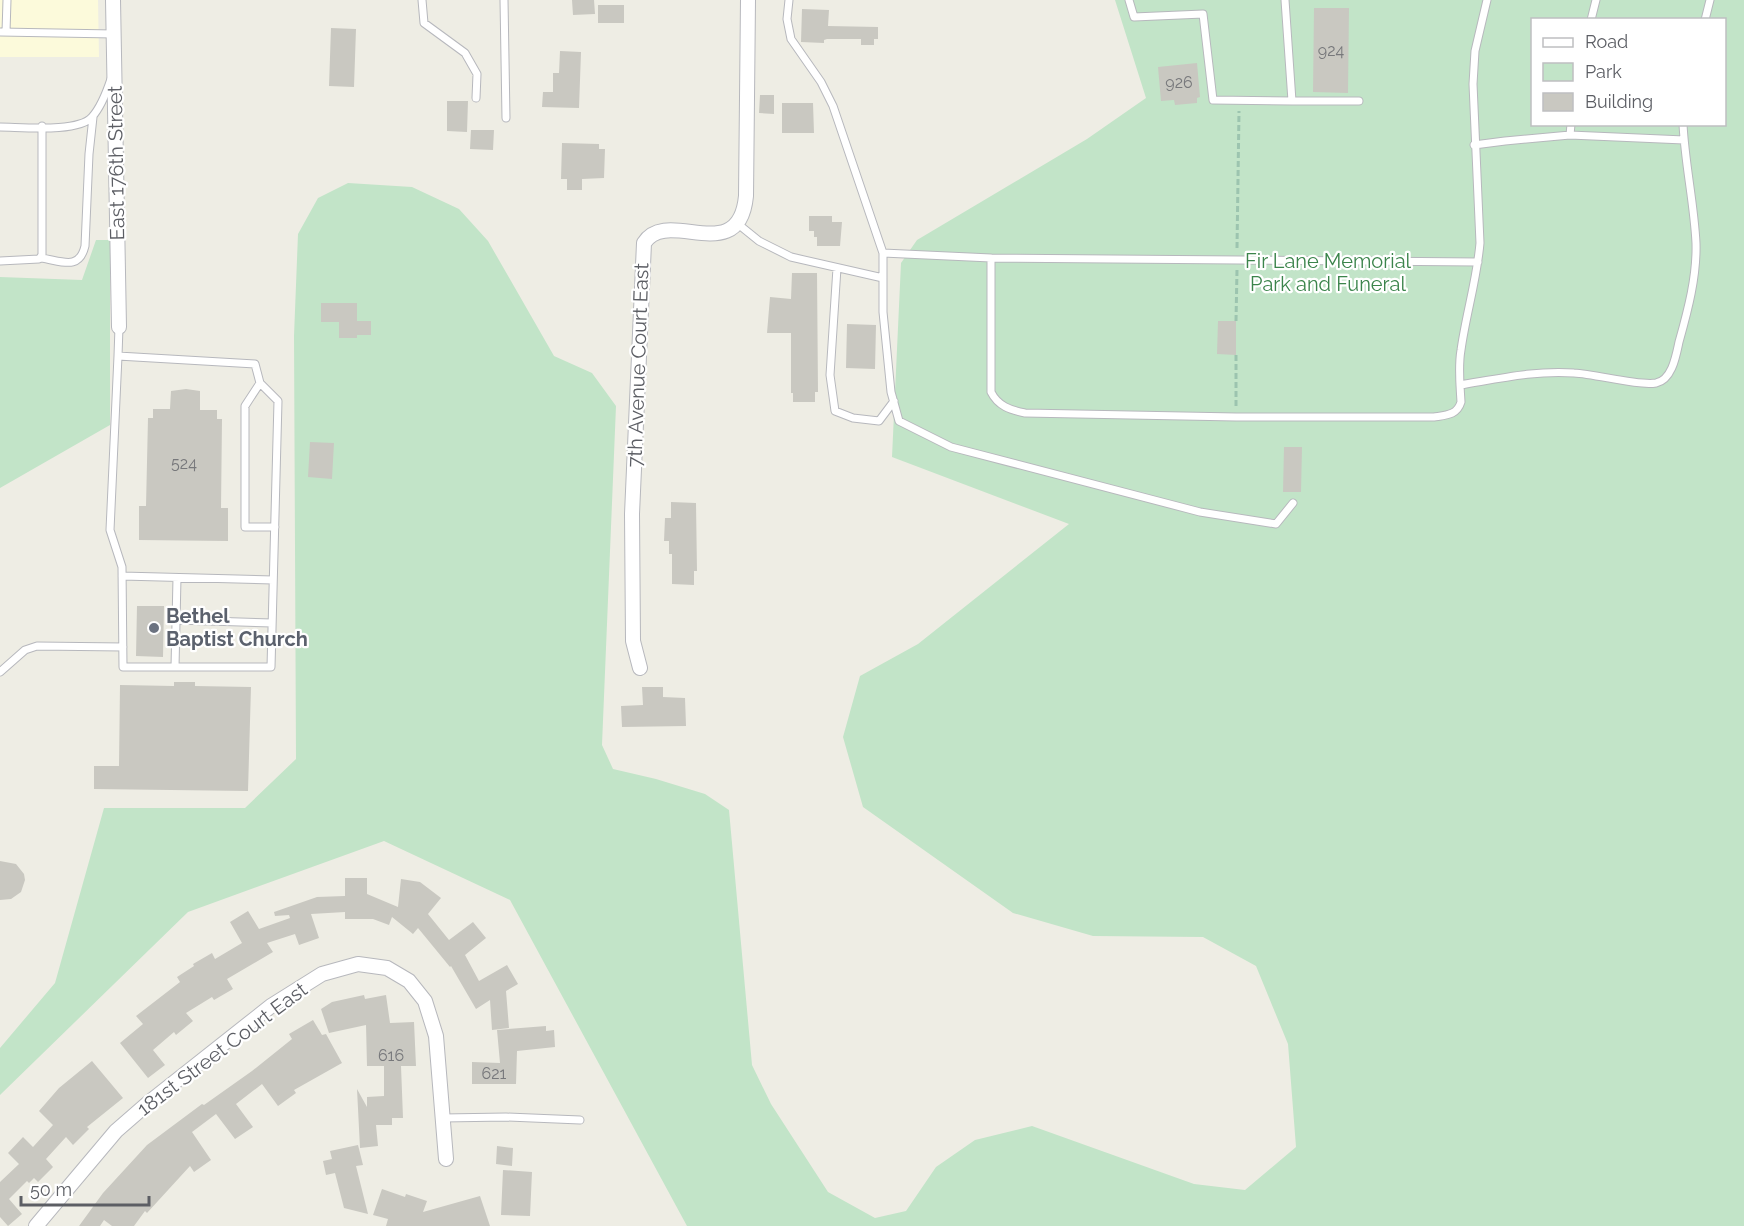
<svg xmlns="http://www.w3.org/2000/svg" width="1744" height="1226" viewBox="0 0 1744 1226" font-family="Raleway,sans-serif">
  <style>
    .commercial { fill: #fcfadb }
    .green { fill: #c2e4c8; fill-rule: evenodd }
    .building { fill: #c9c8c1 }
    .lines { fill: none; stroke-linecap: round; stroke-linejoin: round }
    .lane-casing { stroke: #b7b8bd; stroke-width: 9 }
    .street-casing { stroke: #b7b8bd; stroke-width: 16 }
    .path { stroke: #9cc4af; stroke-width: 3; stroke-dasharray: 6 3; stroke-linecap: butt }
    .lane { stroke: #fff; stroke-width: 7 }
    .street { stroke: #fff; stroke-width: 14 }
    .worship-dot { fill: #6b7280; stroke: #fff; stroke-width: 2 }
    .labels { text-anchor: middle; dominant-baseline: central; stroke-width: 4.5; stroke-linejoin: round; paint-order: stroke }
    .number-label { font-size: 16px; fill: #77787b }
    .street-label { font-size: 20px; fill: #5c5e64; stroke: #fff }
    .park-label { font-size: 20px; fill: #3b844b; stroke: #fff }
    .worship-label { font-size: 20px; font-weight: bold; fill: #5b616d; stroke: #fff; text-anchor: start }
  </style>
  <rect width="100%" height="100%" fill="#eeede4"/>
  <path class="commercial" d="M0,0H98L99,57H0Z"/>
  <path class="green" d="M1115,0H1744V1226H687L510,900L384,841L188,912L0,1095V1048L55,983L104,808H245L296,759L294,336L298,234L318,198L348,183L412,187L459,209L488,241L554,356L592,373L616,406L602,745L613,769L656,779L705,794L729,810L752,1065L771,1104L828,1192L875,1218L906,1211L936,1167L975,1140L1032,1126L1194,1184L1245,1190L1296,1147L1288,1044L1256,966L1203,937L1093,936L1013,913L863,807L843,737L860,676L918,644L1069,524L892,457L901,263L917,240L1087,139L1146,98ZM1532,20H1724V124H1532Z
    M96,240H110V425L0,488V277L82,280Z"/>
  <path class="building" d="M572,0H594L595,14L573,15Z
    M598,5H624V23H598Z
    M1314,8H1349L1348,93L1313,92Z
    M802,9L829,10L828,26L878,27V39H874V45H861V39H827L824,40V43L801,42Z
    M331,28L356,29L354,87L329,86Z
    M560,51L581,52L579,108L542,107L543,92H553V73H559Z
    M1197,63L1200,97L1197,98V103L1175,105L1174,100L1161,101L1158,67Z
    M760,95H774V114L759,113Z
    M447,101H468L467,132L447,131Z
    M782,103H813L814,133H782Z
    M471,130H494L493,150L470,149Z
    M562,143L599,144V149H605L604,178L582,179V190H567V179H561Z
    M809,216H832V222H842L840,246H817V237H814V231H809Z
    M792,273H817L818,392H815V402H793V393H791V333H767L770,297L791,299Z
    M321,303H357V321H371V335H357V338H339V322H321Z
    M1218,321H1236V355L1217,354Z
    M847,324L876,325L875,369L846,368Z
    M186,389L200,391V410H217V419H222L221,508H228V541L139,540V506H146L148,418H153V409H170L171,391Z
    M310,442L334,443L332,479L308,477Z
    M1284,447H1302L1301,492H1283Z
    M671,502L696,503L697,571H694V585L672,584V554H669V541H664L665,518H671Z
    M137,606H164L163,657L136,656Z
    M174,682H195V686L251,687L248,791L94,789V766H119L120,685L174,686Z
    M642,687H663V697L685,698L686,726L622,727L621,706L643,705Z
    M0,861L16,864L24,874L25,880L21,892L11,899L0,900Z
    M345,878H367V894L398,907L401,879L420,882L441,898L428,914L449,940L473,922L486,938L465,955L479,981L507,965L518,984L506,991L509,1028L492,1030L490,1000L476,1009L451,966L450,967L418,928L413,934L392,917L389,925L373,919H345V912L311,914L319,938L299,945L295,934L267,943L273,952L227,979L233,989L214,1000L212,997L186,1013L193,1021L176,1035L174,1032L153,1050L165,1065L148,1078L120,1043L143,1024L136,1016L180,982L177,977L194,966L193,964L212,953L215,959L242,943L230,922L248,911L259,929L290,918L289,915L275,916L274,912L317,897L345,896Z
    M364,995L365,999L386,995L390,1023L414,1022L416,1066H401L403,1118H392V1125H376L378,1146L360,1148L357,1089L367,1107V1097L384,1096V1066H367L366,1025L329,1033L321,1009L332,1002Z
    M313,1020L322,1035L326,1034L342,1063L294,1090L296,1093L278,1106L262,1084L236,1104L253,1127L235,1139L216,1114L192,1132L211,1160L194,1172L190,1166L147,1213L145,1211L134,1226H112L104,1220L100,1226H79L103,1193L147,1145L202,1104L204,1105L252,1071L292,1039L289,1034Z
    M546,1026V1031L554,1030L555,1047L517,1051L516,1084H472V1062L500,1063L497,1030Z
    M92,1061L123,1098L87,1127L89,1129L73,1145L66,1137L46,1159L53,1167L38,1182L34,1178L29,1183L27,1181L9,1199L22,1214L8,1226L0,1217V1182L19,1164L8,1153L23,1137L33,1147L53,1125L39,1111L59,1088Z
    M358,1145L363,1165L356,1166L368,1214L344,1208L335,1173L326,1175L323,1161L332,1159L330,1151Z
    M497,1146L513,1148L512,1166L496,1164Z
    M503,1170L532,1172L530,1216L501,1215Z
    M382,1189L405,1197L406,1194L427,1201L423,1212L480,1196L490,1226H386L388,1219L373,1215Z"/>
  <g class="lines">
    <g class="lane-casing">
      <path id="lane" d="M422,0L424,23L465,53L477,74L476,98
        M504,0L506,118
        M789,0L787,19L791,39L821,82L833,106L883,253V312L891,392L899,421L951,447L1200,512L1276,524L1293,503
        M1129,0L1134,17L1203,14L1213,100L1292,101
        M1285,0L1292,101H1359
        M1591,20L1596,0
        M1705,20L1710,0
        M0,32L114,34
        M6,32L7,0
        M0,127C21,127 78,133 92,117C101,107 107,91 111,79
        M1570,135L1571,124
        M1474,145L1505,141L1570,135L1684,140
        M738,224L759,241L791,257L883,278
        M883,253L991,258
        M41,258C62,261 79,271 85,246L89,154L93,117
        M0,261L39,259L42,255V126
        M1478,262L991,258V392C998,406 1010,410 1025,413L1236,417H1434C1447,415 1457,415 1461,402C1460,384 1458,367 1461,350C1466,314 1477,279 1480,243L1473,84L1475,51L1487,0
        M837,268L830,375L835,411L853,418L879,421L894,401
        M118,356L255,364L260,383L278,401L271,667H123L122,567L110,530L118,356L119,327
        M260,383L245,406V527H275
        M1460,385C1497,379 1536,370 1574,373C1596,374 1637,386 1656,383C1672,380 1676,356 1679,342C1688,310 1697,276 1696,243C1694,203 1685,164 1683,124
        M122,576L273,580
        M176,620L272,623
        M175,667L177,578
        M0,672L25,650L37,646L123,647
        M443,1118L506,1117L580,1120"/>
    </g>
    <g class="street-casing">
      <path id="street" d="M113,0L119,327
        M640,668L633,641L632,514L644,243C667,206 739,269 746,196L748,0
        M36,1226L116,1131L147,1104L271,1006L322,974L358,964L387,968L409,981L425,1001L436,1036L446,1159"/>
    </g>
    <path class="path" d="M1237,248L1239,111
      M1236,321L1237,270
      M1236,355V407"/>
    <use href="#lane" class="lane"/>
    <use href="#street" class="street"/>
  </g>
  <circle class="worship-dot" cx="154" cy="628" r="6"/>
  <g class="labels">
    <g class="number-label">
      <text x="1331" y="50">924</text>
      <text x="1179" y="82">926</text>
      <text x="184" y="463">524</text>
      <text x="391" y="1055">616</text>
      <text x="494" y="1073">621</text>
    </g>
    <g class="street-label">
      <text transform="translate(116 163) rotate(-91)">East 176th Street</text>
      <text transform="translate(638 365) rotate(-88)">7th Avenue Court East</text>
      <text transform="translate(222 1049) rotate(-37)">181st Street Court East</text>
    </g>
    <g class="park-label">
      <text x="1328" y="261">Fir Lane Memorial<tspan x="1328" dy="23">Park and Funeral</tspan></text>
    </g>
    <g class="worship-label">
      <text x="166" y="616">Bethel<tspan x="166" dy="23">Baptist Church</tspan></text>
    </g>
  </g>
  <rect x="1531" y="18" width="195" height="108" fill="#ffffff" stroke="#bebfc1" stroke-width="1.5"/>
  <rect x="1543" y="38" width="30" height="9" fill="#ffffff" stroke="#bebfc1" stroke-width="1.5"/>
  <text x="1585" y="48" font-size="18" fill="#5c5e64">Road</text>
  <rect x="1543" y="63" width="30" height="18" fill="#c2e4c8" stroke="#bebfc1" stroke-width="1.5"/>
  <text x="1585" y="78" font-size="18" fill="#5c5e64">Park</text>
  <rect x="1543" y="93" width="30" height="18" fill="#c9c8c1" stroke="#bebfc1" stroke-width="1.5"/>
  <text x="1585" y="108" font-size="18" fill="#5c5e64">Building</text>
  <path d="M21 1196v9h128v-9" fill="none" stroke="#5c5e64" stroke-width="3"/>
  <text x="30" y="1196" font-size="18" fill="#5c5e64" stroke="#ffffff" stroke-width="4.5" paint-order="stroke">50 m</text>
</svg>
